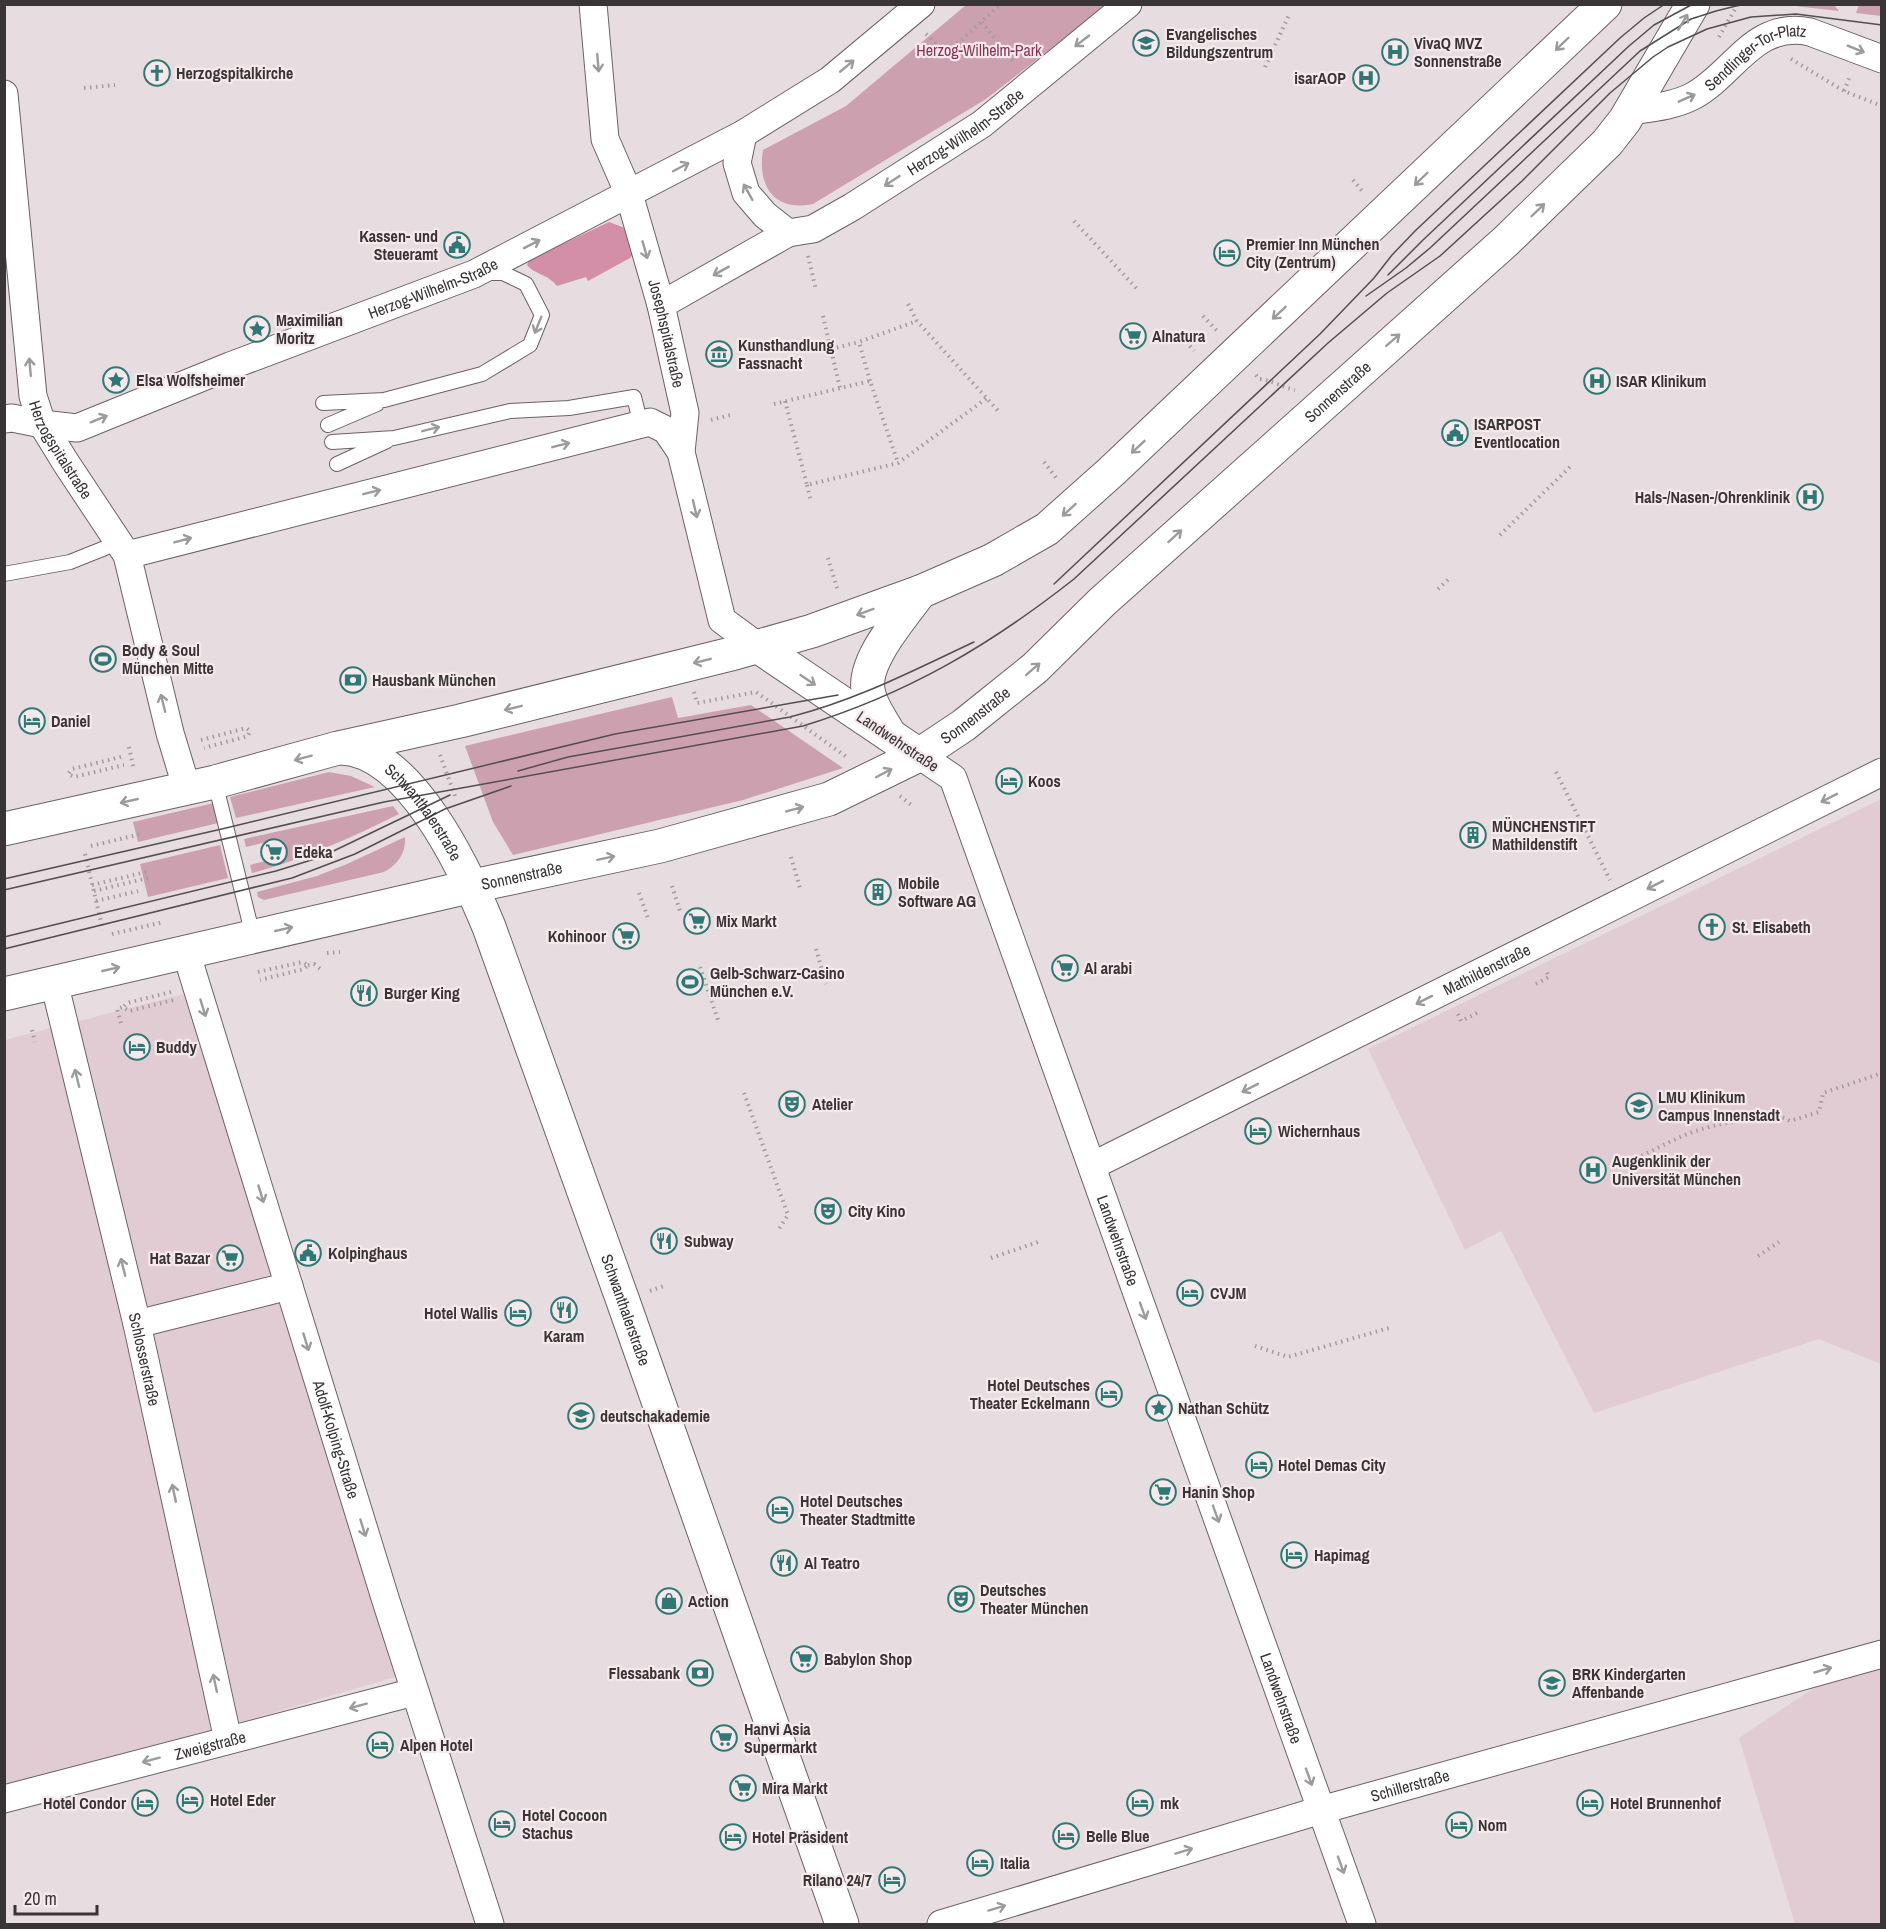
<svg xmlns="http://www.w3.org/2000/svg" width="1886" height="1929" viewBox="0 0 1886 1929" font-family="'Archivo Narrow',sans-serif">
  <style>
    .built { fill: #e1ccd3 }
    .green { fill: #cda0af }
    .forest { fill: #d38fa7 }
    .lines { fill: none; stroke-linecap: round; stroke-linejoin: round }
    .lane-casing { stroke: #6c6265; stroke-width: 16 }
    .street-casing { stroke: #6c6265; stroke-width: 29 }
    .secondary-casing { stroke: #6c6265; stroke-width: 35 }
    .path { stroke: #a49b9d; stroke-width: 4; stroke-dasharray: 1.5 4.5; stroke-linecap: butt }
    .lane { stroke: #fff; stroke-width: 14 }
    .street { stroke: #fff; stroke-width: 27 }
    .secondary { stroke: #fff; stroke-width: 33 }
    .tram { stroke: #544e4f; stroke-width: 1.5 }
    .oneway { stroke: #9c9a9a }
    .labels { text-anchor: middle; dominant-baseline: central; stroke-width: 4.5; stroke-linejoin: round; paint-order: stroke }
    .poi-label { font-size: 16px; font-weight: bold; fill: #393435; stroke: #f5e9ec; text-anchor: start }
    .park-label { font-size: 16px; fill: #853356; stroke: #f5e9ec }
    .street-label { font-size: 16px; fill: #393435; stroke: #f5e9ec }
  </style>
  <rect width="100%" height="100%" fill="#e7dcdf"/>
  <path class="built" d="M1881,799V1364L1819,1339L1594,1413L1501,1231L1465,1250L1368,1049Z
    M196,991L398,1676L5,1792V1040Z
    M1881,1643V1924H1795L1739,1738Z"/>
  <path class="green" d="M1881,4V16L1856,13L1859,5Z
    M966,5H1107L986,99L813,204C775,212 757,187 763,150L846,106Z
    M1793,5H1834L1839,11L1795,6Z
    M672,697L678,718L751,705L843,768L743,800L513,855L493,822L465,746Z
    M329,772L351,776L375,787L236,818L230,797Z
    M214,803L218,823L138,842L133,822Z
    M393,806L399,814C351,838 304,859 252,873L250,865L283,856L279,839L246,847L244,839Z
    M405,837C406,853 398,864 384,872L264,900L258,897L257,892L317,876L347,864Z
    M220,845L228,878L148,897L140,864Z"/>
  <path class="forest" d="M609,222L625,228L633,254L630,258L588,281L586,277L557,286C548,274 534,274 527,265L529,260Z"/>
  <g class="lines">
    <g class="lane-casing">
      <path id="lane" d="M323,403L384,400L482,374L530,345L542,315L526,284L503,273H488
        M328,425L377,404
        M332,442L394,438L510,411L569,408L634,397L641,425
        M337,464L387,441
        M4,574L70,562L120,542
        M215,782L253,936"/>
    </g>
    <g class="street-casing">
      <g id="street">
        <path id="s1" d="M593,4L605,139L629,194L661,305L685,413L681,452L722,620L759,647"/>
        <path id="s2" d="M4,94L33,396L42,424L66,463L127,555L170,733L187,789"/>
        <path id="s3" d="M1630,111C1651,108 1674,106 1693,96C1734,74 1754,20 1810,32L1882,59"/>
        <path d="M743,134L737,163L746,193L765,215L788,233"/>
        <path id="s4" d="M661,305L788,233L813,229L852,207L982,124L1128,4"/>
        <path id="s5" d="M4,419L12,418L42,424L77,428L230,366L474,274L743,134L830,80L921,4"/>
        <path d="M127,555L650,422L666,430L681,452"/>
        <path id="s6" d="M919,755L953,778L1362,1924"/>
        <path id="s7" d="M186,952L386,1601L490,1924"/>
        <path id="s8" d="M54,982L137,1324L228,1740"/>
        <path id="s9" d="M1092,1166L1882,772"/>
        <path d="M137,1324L289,1286"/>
        <path id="s10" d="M4,1799L414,1692"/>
        <path id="s11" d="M941,1924L1321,1810L1882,1654"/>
      </g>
    </g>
    <g class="secondary-casing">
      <g id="secondary">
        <path d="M759,647L919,755"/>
        <path d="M888,732C881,719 870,705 868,690C863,660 903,616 920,592"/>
        <path id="s12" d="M340,748C410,749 466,871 489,927L623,1301L842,1924"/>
        <path d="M4,829L215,782L338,748L460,721L735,653L812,631L920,592L993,560L1047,529L1112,471L1605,4"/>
        <path id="s13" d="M4,994L473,886L660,846L829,799L919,755L964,725L1035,668L1102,602L1506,241L1607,143L1625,120L1693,4"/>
      </g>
    </g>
    <path class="path" d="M982,22L1014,63
      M926,34L947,53L1001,4
      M1719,37L1738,4
      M1791,59L1844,91L1882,106
      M1265,67L1289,15
      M84,88L115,85
      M1844,91L1850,76
      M1353,180L1363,192
      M1074,221L1138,290
      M808,256L816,290
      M908,304L917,321L1000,413
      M823,316L840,388
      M1203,316L1217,331
      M1182,337L1194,351
      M831,349L859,342
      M1256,375L1259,379C1272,380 1281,387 1295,390
      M870,381L859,342L917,321
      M785,401L807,485L898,463L987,398
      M774,404L870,381L898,463
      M711,420L734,414
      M1044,462L1057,479
      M807,485L811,502
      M1500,535L1571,466
      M828,558L838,591
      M1438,589L1450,578
      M694,692L697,703L756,692L848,758
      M201,740L246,728L250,731L248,736L204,748
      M129,747L134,770
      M440,755L455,796
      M121,757L72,769L68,774L74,777L124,765
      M1556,772L1610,880
      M900,796L914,807
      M91,846L141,834
      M85,854L103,930
      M791,857L800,888
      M92,885L150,871
      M672,886L680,911
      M94,891L152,877
      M639,893L648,918
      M96,901L138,891
      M112,934L164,922
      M816,949L826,984
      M327,953L340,952
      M308,965L314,964L323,971
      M700,967L719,1023
      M258,972L302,962L308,965L304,969L260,980
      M1536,984L1549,977L1546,970
      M171,992L127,1003L123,1007L129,1011L174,1000
      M1458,1014L1461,1021L1481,1011
      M121,1023L117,1009L123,1007
      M32,1030L35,1042
      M744,1093L788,1215L777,1232
      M1631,1161C1650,1152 1670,1141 1690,1133C1716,1123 1745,1121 1771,1112L1790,1121L1819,1112L1823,1093L1882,1073
      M1758,1256L1779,1242
      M991,1258L1038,1242
      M650,1291L666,1285
      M1255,1346L1288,1357L1389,1328"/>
    <use href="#lane" class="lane"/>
    <use href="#street" class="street"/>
    <use href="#secondary" class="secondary"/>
    <path class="tram" d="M1388,275L1423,240L1629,46L1654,25L1693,4
      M1366,296L1406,268L1430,248L1640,51L1691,19L1716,11L1744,4
      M1054,584L1320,334L1374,278L1392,255L1415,231L1620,38L1644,18L1665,4
      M518,771L568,757L790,717C857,700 912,671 974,642
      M4,879L226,828L615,734L838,695
      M4,890L384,802L803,726C907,694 989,646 1074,579L1328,343L1387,293L1440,256L1522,181L1610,93L1653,57L1668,47L1707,29L1751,17L1796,14L1882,25
      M4,937L276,871L321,857L450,795
      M4,949L292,878L355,854L445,809L511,786"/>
  </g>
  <defs><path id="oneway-shaft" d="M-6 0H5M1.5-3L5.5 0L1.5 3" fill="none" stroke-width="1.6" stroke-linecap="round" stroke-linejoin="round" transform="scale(1.5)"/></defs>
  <g class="oneway">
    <use href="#oneway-shaft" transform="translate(1683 22) rotate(-59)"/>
    <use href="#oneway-shaft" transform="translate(1082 41) rotate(142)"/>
    <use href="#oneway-shaft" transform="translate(1562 44) rotate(136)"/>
    <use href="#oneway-shaft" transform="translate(1856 49) rotate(22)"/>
    <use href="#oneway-shaft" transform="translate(598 63) rotate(85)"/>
    <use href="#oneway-shaft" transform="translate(847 66) rotate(-40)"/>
    <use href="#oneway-shaft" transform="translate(1687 98) rotate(-24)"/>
    <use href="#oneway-shaft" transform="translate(681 167) rotate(-28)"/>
    <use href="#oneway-shaft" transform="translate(1421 179) rotate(136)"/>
    <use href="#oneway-shaft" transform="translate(892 181) rotate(147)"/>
    <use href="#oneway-shaft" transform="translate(748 192) rotate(-119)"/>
    <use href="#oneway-shaft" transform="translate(1538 210) rotate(-44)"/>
    <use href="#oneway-shaft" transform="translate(532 244) rotate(-27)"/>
    <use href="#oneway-shaft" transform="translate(645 250) rotate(74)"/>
    <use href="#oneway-shaft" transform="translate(721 271) rotate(151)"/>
    <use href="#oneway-shaft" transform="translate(1279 313) rotate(137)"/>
    <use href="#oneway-shaft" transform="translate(538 325) rotate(112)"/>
    <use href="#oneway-shaft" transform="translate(1393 340) rotate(-41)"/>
    <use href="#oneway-shaft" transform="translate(30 367) rotate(-95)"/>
    <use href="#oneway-shaft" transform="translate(99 419) rotate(-22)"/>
    <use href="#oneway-shaft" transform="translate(431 429) rotate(-14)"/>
    <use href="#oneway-shaft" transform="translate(561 445) rotate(-14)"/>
    <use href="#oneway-shaft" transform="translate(1138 447) rotate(137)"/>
    <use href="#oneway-shaft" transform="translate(372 492) rotate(-14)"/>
    <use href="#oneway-shaft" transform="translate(695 509) rotate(77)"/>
    <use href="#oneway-shaft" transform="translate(1069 510) rotate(138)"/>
    <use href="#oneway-shaft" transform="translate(1175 536) rotate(-42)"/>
    <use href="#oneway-shaft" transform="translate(183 540) rotate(-15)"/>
    <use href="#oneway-shaft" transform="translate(865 612) rotate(160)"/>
    <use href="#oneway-shaft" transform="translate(702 661) rotate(166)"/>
    <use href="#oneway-shaft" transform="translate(1033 669) rotate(-41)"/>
    <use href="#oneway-shaft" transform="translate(808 680) rotate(34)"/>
    <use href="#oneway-shaft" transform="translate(163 703) rotate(-104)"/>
    <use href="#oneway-shaft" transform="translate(513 708) rotate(166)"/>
    <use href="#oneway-shaft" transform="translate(303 758) rotate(165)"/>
    <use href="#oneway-shaft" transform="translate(884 773) rotate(-28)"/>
    <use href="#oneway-shaft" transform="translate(1829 798) rotate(153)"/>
    <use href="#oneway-shaft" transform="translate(129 801) rotate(167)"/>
    <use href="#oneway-shaft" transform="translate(795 809) rotate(-15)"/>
    <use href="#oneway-shaft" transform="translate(606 858) rotate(-12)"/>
    <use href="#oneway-shaft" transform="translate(1655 885) rotate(153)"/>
    <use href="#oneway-shaft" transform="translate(284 929) rotate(-13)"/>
    <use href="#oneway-shaft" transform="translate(111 969) rotate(-13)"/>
    <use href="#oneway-shaft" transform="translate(1424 1000) rotate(153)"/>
    <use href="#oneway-shaft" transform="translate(203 1008) rotate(73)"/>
    <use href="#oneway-shaft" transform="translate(77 1078) rotate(-104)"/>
    <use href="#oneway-shaft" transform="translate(1250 1088) rotate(153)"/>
    <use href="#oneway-shaft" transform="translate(261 1194) rotate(73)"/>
    <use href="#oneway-shaft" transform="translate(123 1267) rotate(-104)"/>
    <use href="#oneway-shaft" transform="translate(1143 1311) rotate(70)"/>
    <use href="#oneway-shaft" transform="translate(306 1342) rotate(73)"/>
    <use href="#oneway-shaft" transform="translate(174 1493) rotate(-102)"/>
    <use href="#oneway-shaft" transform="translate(1216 1514) rotate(70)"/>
    <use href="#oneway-shaft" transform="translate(363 1528) rotate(73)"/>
    <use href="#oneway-shaft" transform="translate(1823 1670) rotate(-16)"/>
    <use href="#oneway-shaft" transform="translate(215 1683) rotate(-102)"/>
    <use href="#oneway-shaft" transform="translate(358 1706) rotate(165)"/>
    <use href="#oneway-shaft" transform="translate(151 1760) rotate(165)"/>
    <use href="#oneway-shaft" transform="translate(1309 1777) rotate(70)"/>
    <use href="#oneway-shaft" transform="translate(1184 1851) rotate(-17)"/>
    <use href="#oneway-shaft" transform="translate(1341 1865) rotate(70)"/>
    <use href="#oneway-shaft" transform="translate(997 1908) rotate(-17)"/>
  </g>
  <defs>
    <g id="school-ring" transform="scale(1.35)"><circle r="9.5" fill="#f5e9ec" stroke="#2f7875" stroke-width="1.5"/><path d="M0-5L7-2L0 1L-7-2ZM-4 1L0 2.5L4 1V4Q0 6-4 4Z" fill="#2f7875"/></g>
    <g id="hospital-ring" transform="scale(1.35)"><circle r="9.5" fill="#f5e9ec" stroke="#2f7875" stroke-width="1.5"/><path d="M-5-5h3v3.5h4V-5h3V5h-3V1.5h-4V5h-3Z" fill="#2f7875"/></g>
    <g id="church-ring" transform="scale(1.35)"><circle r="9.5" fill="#f5e9ec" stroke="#2f7875" stroke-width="1.5"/><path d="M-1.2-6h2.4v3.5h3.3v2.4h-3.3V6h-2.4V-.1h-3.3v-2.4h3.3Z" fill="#2f7875"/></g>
    <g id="civic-ring" transform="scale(1.35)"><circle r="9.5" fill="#f5e9ec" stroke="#2f7875" stroke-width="1.5"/><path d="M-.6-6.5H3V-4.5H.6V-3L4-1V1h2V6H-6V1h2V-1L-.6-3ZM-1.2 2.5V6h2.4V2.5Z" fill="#2f7875"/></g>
    <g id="hotel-ring" transform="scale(1.35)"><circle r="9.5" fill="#f5e9ec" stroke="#2f7875" stroke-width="1.5"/><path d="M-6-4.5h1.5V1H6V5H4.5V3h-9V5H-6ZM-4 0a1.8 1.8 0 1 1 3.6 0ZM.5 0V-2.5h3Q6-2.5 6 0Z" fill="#2f7875"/></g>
    <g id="sight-ring" transform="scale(1.35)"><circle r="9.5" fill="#f5e9ec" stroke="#2f7875" stroke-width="1.5"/><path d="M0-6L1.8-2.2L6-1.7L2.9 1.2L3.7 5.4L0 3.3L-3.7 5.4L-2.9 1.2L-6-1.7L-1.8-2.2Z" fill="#2f7875"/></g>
    <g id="supermarket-ring" transform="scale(1.35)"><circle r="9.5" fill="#f5e9ec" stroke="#2f7875" stroke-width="1.5"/><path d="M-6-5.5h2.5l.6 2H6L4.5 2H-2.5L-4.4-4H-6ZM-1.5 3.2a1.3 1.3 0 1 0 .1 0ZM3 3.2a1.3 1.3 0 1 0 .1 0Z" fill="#2f7875"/></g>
    <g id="museum-ring" transform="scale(1.35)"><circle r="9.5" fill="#f5e9ec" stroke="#2f7875" stroke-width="1.5"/><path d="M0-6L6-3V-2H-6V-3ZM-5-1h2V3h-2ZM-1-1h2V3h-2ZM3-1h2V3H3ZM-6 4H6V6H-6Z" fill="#2f7875"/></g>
    <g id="stadium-ring" transform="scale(1.35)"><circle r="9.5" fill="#f5e9ec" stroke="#2f7875" stroke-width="1.5"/><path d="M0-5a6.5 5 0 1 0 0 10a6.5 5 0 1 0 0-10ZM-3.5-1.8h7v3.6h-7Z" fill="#2f7875"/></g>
    <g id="bank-ring" transform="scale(1.35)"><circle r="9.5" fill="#f5e9ec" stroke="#2f7875" stroke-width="1.5"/><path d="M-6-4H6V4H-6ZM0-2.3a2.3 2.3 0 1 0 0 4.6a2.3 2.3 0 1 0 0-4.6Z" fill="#2f7875"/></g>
    <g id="building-ring" transform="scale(1.35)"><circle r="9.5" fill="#f5e9ec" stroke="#2f7875" stroke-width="1.5"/><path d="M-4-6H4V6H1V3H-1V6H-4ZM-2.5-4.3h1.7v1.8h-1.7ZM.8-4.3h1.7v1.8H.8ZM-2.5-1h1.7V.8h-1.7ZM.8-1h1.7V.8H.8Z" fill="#2f7875"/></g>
    <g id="restaurant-ring" transform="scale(1.35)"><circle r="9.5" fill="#f5e9ec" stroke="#2f7875" stroke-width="1.5"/><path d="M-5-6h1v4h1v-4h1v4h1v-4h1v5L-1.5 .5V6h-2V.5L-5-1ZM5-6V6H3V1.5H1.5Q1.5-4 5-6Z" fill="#2f7875"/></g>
    <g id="theatre-ring" transform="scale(1.35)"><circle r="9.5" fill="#f5e9ec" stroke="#2f7875" stroke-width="1.5"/><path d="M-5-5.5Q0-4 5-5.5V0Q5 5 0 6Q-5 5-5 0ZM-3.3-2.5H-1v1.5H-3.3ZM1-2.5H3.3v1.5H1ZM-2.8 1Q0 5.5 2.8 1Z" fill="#2f7875"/></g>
    <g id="university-ring" transform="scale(1.35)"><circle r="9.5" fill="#f5e9ec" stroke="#2f7875" stroke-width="1.5"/><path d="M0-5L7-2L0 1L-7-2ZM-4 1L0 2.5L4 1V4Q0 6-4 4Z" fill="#2f7875"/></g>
    <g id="shop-ring" transform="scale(1.35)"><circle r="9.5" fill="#f5e9ec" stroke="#2f7875" stroke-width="1.5"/><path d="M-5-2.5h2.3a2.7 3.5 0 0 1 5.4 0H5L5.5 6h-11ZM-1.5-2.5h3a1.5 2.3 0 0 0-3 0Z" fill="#2f7875"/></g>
  </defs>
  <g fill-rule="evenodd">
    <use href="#school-ring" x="1146" y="43"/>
    <use href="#hospital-ring" x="1395" y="52"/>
    <use href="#church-ring" x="157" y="73"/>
    <use href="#hospital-ring" x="1366" y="78"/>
    <use href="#civic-ring" x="457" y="245"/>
    <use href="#hotel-ring" x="1227" y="253"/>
    <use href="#sight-ring" x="257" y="329"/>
    <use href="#supermarket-ring" x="1133" y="336"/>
    <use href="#museum-ring" x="719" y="354"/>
    <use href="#sight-ring" x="116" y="380"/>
    <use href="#hospital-ring" x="1597" y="381"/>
    <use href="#civic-ring" x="1455" y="433"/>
    <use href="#hospital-ring" x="1810" y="497"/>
    <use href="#stadium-ring" x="103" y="659"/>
    <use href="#bank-ring" x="353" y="680"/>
    <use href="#hotel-ring" x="32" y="721"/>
    <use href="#hotel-ring" x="1009" y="781"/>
    <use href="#building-ring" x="1473" y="835"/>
    <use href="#supermarket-ring" x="274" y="852"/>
    <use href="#building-ring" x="878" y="892"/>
    <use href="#supermarket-ring" x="697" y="921"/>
    <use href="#church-ring" x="1712" y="927"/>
    <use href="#supermarket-ring" x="626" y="936"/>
    <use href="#supermarket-ring" x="1065" y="968"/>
    <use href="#stadium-ring" x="690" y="982"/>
    <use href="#restaurant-ring" x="364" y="993"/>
    <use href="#hotel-ring" x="137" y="1047"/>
    <use href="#theatre-ring" x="792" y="1104"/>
    <use href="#university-ring" x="1639" y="1106"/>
    <use href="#hotel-ring" x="1258" y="1131"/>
    <use href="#hospital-ring" x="1593" y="1170"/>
    <use href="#theatre-ring" x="828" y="1211"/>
    <use href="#restaurant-ring" x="664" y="1241"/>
    <use href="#civic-ring" x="308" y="1253"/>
    <use href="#supermarket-ring" x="230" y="1258"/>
    <use href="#hotel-ring" x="1190" y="1293"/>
    <use href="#restaurant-ring" x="564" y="1310"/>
    <use href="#hotel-ring" x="518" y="1313"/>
    <use href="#hotel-ring" x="1109" y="1394"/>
    <use href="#sight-ring" x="1159" y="1408"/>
    <use href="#school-ring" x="581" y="1416"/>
    <use href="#hotel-ring" x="1259" y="1465"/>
    <use href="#supermarket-ring" x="1163" y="1492"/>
    <use href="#hotel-ring" x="780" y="1510"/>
    <use href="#hotel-ring" x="1294" y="1555"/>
    <use href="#restaurant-ring" x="784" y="1563"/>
    <use href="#theatre-ring" x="961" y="1599"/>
    <use href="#shop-ring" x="669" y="1601"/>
    <use href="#supermarket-ring" x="804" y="1659"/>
    <use href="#bank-ring" x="700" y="1673"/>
    <use href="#school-ring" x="1552" y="1683"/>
    <use href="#supermarket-ring" x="724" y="1738"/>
    <use href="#hotel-ring" x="380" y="1745"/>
    <use href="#supermarket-ring" x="743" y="1788"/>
    <use href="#hotel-ring" x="190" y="1800"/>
    <use href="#hotel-ring" x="145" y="1803"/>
    <use href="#hotel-ring" x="1140" y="1803"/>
    <use href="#hotel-ring" x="1590" y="1803"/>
    <use href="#hotel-ring" x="502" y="1824"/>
    <use href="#hotel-ring" x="1459" y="1825"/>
    <use href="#hotel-ring" x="1066" y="1836"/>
    <use href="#hotel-ring" x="733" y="1837"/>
    <use href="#hotel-ring" x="980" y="1863"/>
    <use href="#hotel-ring" x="892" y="1880"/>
  </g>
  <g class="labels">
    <g class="poi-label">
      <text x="1166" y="34">Evangelisches<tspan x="1166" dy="18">Bildungszentrum</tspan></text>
      <text x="1414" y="43">VivaQ MVZ<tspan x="1414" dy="18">Sonnenstraße</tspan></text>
      <text x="176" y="73">Herzogspitalkirche</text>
      <text x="1346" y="78" text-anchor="end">isarAOP</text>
      <text x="438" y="236" text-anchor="end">Kassen- und<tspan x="438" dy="18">Steueramt</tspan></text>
      <text x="1246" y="244">Premier Inn München<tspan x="1246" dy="18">City (Zentrum)</tspan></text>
      <text x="276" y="320">Maximilian<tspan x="276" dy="18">Moritz</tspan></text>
      <text x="1152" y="336">Alnatura</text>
      <text x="738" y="345">Kunsthandlung<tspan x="738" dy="18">Fassnacht</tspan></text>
      <text x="136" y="380">Elsa Wolfsheimer</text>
      <text x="1616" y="381">ISAR Klinikum</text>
      <text x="1474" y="424">ISARPOST<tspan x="1474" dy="18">Eventlocation</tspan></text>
      <text x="1790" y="497" text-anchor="end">Hals-/Nasen-/Ohrenklinik</text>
      <text x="122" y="650">Body &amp; Soul<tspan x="122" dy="18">München Mitte</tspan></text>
      <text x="372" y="680">Hausbank München</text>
      <text x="51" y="721">Daniel</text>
      <text x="1028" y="781">Koos</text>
      <text x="1492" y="826">MÜNCHENSTIFT<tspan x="1492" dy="18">Mathildenstift</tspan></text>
      <text x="294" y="852">Edeka</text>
      <text x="898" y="883">Mobile<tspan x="898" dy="18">Software AG</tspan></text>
      <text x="716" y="921">Mix Markt</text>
      <text x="1732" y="927">St. Elisabeth</text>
      <text x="606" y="936" text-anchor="end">Kohinoor</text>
      <text x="1084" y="968">Al arabi</text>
      <text x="710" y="973">Gelb-Schwarz-Casino<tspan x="710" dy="18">München e.V.</tspan></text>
      <text x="384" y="993">Burger King</text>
      <text x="156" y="1047">Buddy</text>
      <text x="1658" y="1097">LMU Klinikum<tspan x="1658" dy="18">Campus Innenstadt</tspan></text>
      <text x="812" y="1104">Atelier</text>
      <text x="1278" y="1131">Wichernhaus</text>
      <text x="1612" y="1161">Augenklinik der<tspan x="1612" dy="18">Universität München</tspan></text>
      <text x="848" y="1211">City Kino</text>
      <text x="684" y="1241">Subway</text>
      <text x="328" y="1253">Kolpinghaus</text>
      <text x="210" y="1258" text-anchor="end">Hat Bazar</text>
      <text x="1210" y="1293">CVJM</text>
      <text x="498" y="1313" text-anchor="end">Hotel Wallis</text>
      <text x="564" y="1336" text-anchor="middle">Karam</text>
      <text x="1090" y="1385" text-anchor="end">Hotel Deutsches<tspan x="1090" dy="18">Theater Eckelmann</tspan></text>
      <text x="1178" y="1408">Nathan Schütz</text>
      <text x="600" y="1416">deutschakademie</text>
      <text x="1278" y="1465">Hotel Demas City</text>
      <text x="1182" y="1492">Hanin Shop</text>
      <text x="800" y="1501">Hotel Deutsches<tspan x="800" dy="18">Theater Stadtmitte</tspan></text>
      <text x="1314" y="1555">Hapimag</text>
      <text x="804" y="1563">Al Teatro</text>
      <text x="980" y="1590">Deutsches<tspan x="980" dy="18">Theater München</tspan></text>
      <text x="688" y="1601">Action</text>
      <text x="824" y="1659">Babylon Shop</text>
      <text x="680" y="1673" text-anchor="end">Flessabank</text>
      <text x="1572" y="1674">BRK Kindergarten<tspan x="1572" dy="18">Affenbande</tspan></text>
      <text x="744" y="1729">Hanvi Asia<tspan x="744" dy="18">Supermarkt</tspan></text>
      <text x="400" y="1745">Alpen Hotel</text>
      <text x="762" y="1788">Mira Markt</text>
      <text x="210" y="1800">Hotel Eder</text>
      <text x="126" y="1803" text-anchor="end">Hotel Condor</text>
      <text x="1160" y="1803">mk</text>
      <text x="1610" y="1803">Hotel Brunnenhof</text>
      <text x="522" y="1815">Hotel Cocoon<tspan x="522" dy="18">Stachus</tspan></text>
      <text x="1478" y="1825">Nom</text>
      <text x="1086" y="1836">Belle Blue</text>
      <text x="752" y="1837">Hotel Präsident</text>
      <text x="1000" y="1863">Italia</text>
      <text x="872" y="1880" text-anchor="end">Rilano 24/7</text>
    </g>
    <g class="park-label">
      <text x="979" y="50">Herzog-Wilhelm-Park</text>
    </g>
    <g class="street-label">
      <text stroke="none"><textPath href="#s3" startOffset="141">Sendlinger-Tor-Platz</textPath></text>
      <text stroke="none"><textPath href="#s4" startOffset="352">Herzog-Wilhelm-Straße</textPath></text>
      <text stroke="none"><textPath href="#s5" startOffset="456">Herzog-Wilhelm-Straße</textPath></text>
      <text stroke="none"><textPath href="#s1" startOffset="340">Josephspitalstraße</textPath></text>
      <text stroke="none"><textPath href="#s13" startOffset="1503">Sonnenstraße</textPath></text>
      <text stroke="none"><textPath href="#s2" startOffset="364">Herzogspitalstraße</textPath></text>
      <text stroke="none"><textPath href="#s13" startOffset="1017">Sonnenstraße</textPath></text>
      <text transform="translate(898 741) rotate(34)">Landwehrstraße</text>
      <text stroke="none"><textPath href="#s12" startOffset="110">Schwanthalerstraße</textPath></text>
      <text stroke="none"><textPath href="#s13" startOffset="531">Sonnenstraße</textPath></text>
      <text stroke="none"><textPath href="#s9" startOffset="441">Mathildenstraße</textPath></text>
      <text stroke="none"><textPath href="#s6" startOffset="532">Landwehrstraße</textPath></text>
      <text stroke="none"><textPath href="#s12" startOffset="650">Schwanthalerstraße</textPath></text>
      <text stroke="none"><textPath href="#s8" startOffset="388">Schlosserstraße</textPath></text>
      <text stroke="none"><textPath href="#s7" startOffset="510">Adolf-Kolping-Straße</textPath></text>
      <text stroke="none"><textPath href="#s6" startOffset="1018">Landwehrstraße</textPath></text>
      <text stroke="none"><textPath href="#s10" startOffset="213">Zweigstraße</textPath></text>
      <text stroke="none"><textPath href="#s11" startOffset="489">Schillerstraße</textPath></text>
    </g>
  </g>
  <rect width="1886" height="1929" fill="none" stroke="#393435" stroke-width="12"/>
  <path d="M15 1905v9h82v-9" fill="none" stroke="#393435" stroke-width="3"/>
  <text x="24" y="1905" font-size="18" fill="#393435" stroke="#f5e9ec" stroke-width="4.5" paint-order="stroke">20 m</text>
</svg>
